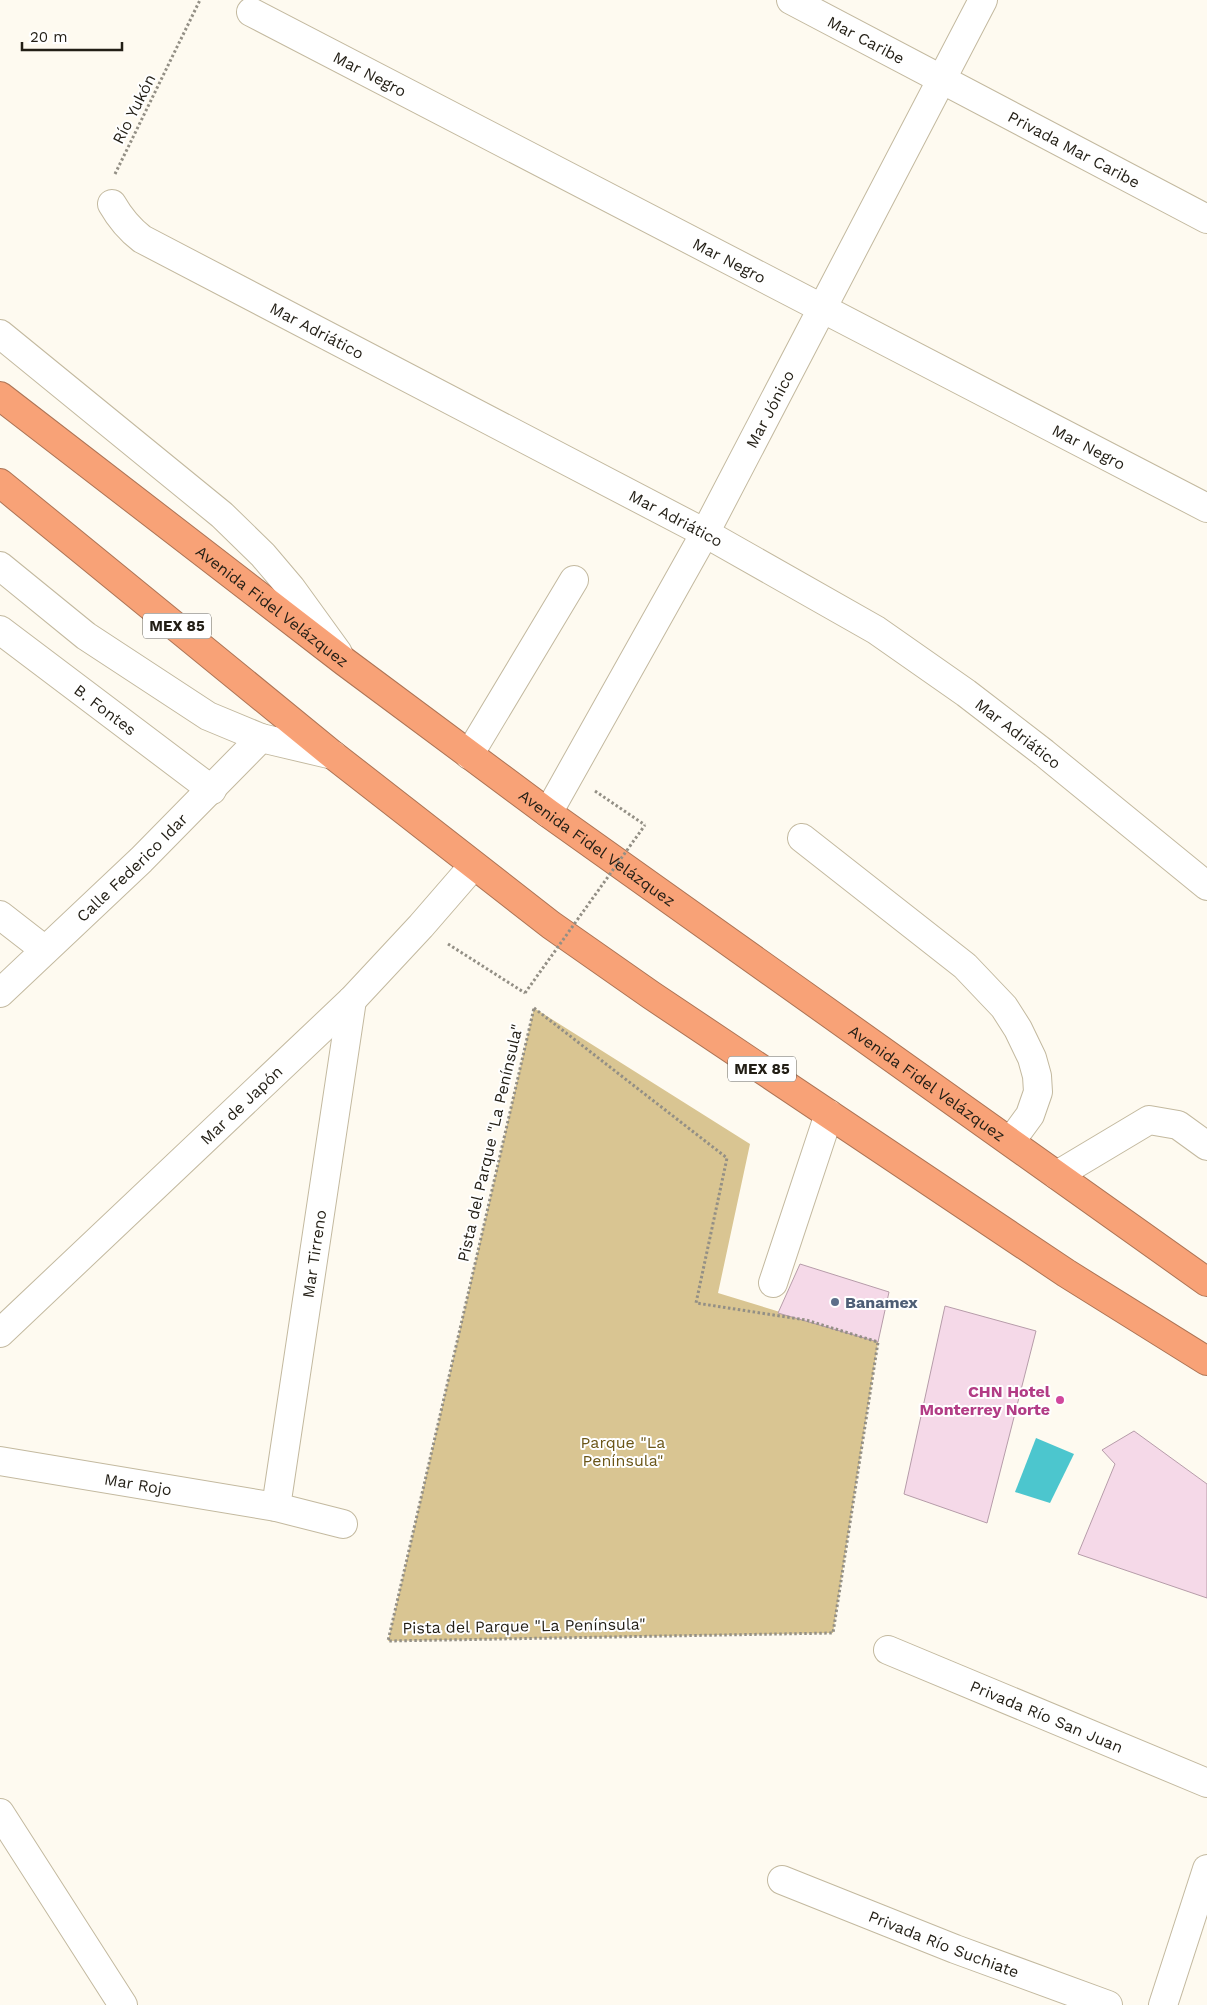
<svg xmlns="http://www.w3.org/2000/svg" width="1207" height="2005" viewBox="0 0 1207 2005" font-family="'Work Sans',sans-serif">
  <style>
    .green { fill: #d9c592 }
    .water { fill: #4cc6ce }
    .building { fill: #f5d9e8; stroke: #b69ca9 }
    .lines { fill: none; stroke-linecap: round; stroke-linejoin: round }
    .minor-casing { stroke: #c3b99f; stroke-width: 30 }
    .highway-casing { stroke: #ad7455; stroke-width: 30 }
    .path { stroke: #938f85; stroke-width: 3; stroke-dasharray: 2.5 2.5; stroke-linecap: butt }
    .minor { stroke: #fff; stroke-width: 28 }
    .highway { stroke: #f8a277; stroke-width: 28 }
    .path-bridge { stroke: #938f85; stroke-width: 3; stroke-dasharray: 2.5 2.5; stroke-linecap: butt }
    .service-dot { fill: #5c6f8a; stroke: #fff; stroke-width: 2 }
    .hotel-dot { fill: #d1479c; stroke: #fff; stroke-width: 2 }
    .labels { text-anchor: middle; dominant-baseline: central; stroke-width: 4; stroke-linejoin: round; paint-order: stroke }
    .shield { fill: #fff; stroke: #64625b; stroke-width: 1 }
    .shield-label { font-size: 15px; font-weight: bold; fill: #221e15 }
    .street-label { font-size: 16px; fill: #221e15; stroke: #fff }
    .service-label { font-size: 16px; font-weight: bold; fill: #4e5e75; stroke: #fff; text-anchor: start }
    .hotel-label { font-size: 16px; font-weight: bold; fill: #b23c85; stroke: #fff; text-anchor: end }
    .park-label { font-size: 16px; fill: #6a5517; stroke: #fff }
  </style>
  <rect width="100%" height="100%" fill="#fefaf0"/>
  <path class="green" d="M534,1008L750,1144L718,1293L878,1342L833,1633L388,1641Z"/>
  <path class="water" d="M1036,1438L1074,1454L1050,1503L1015,1492Z"/>
  <path class="building" d="M800,1264L889,1292L878,1342L778,1313Z
    M945,1306L1036,1331L987,1523L904,1494Z
    M1134,1431L1207,1484V1598L1078,1554L1115,1464L1102,1450Z"/>
  <g class="lines">
    <g class="minor-casing">
      <g id="minor">
        <path id="s1" d="M791,0L1207,219"/>
        <path id="s2" d="M251,12L1207,508"/>
        <path id="s3" d="M112,204C120,218 129,229 142,239L705,533L876,630L966,693L1044,753L1207,886"/>
        <path d="M0,334L222,515L263,555L291,588L338,653"/>
        <path d="M0,566L86,636L208,716L261,738L333,755"/>
        <path id="s4" d="M0,630L212,790"/>
        <path d="M469,755L574,580"/>
        <path id="s5" d="M548,813L705,533L983,0"/>
        <path d="M802,838L965,966L1004,1007L1018,1029L1032,1058L1037,1076L1038,1092L1030,1115L1011,1141"/>
        <path d="M0,915L45,950"/>
        <path id="s6" d="M0,993L141,860L261,738"/>
        <path d="M1057,1175L1149,1120L1178,1125L1207,1146"/>
        <path d="M773,1283L829,1114"/>
        <path id="s7" d="M0,1333L352,1000L421,926L473,866"/>
        <path id="s8" d="M0,1461L276,1507L343,1524"/>
        <path id="s9" d="M276,1507L352,1000"/>
        <path id="s10" d="M888,1650L1207,1783"/>
        <path d="M0,1813L123,2005"/>
        <path id="s11" d="M782,1880L955,1949L1108,2005"/>
        <path d="M1163,2005L1207,1869"/>
      </g>
    </g>
    <g class="highway-casing">
      <g id="highway">
        <path id="s12" d="M0,396L345,662L548,813L1207,1282"/>
        <path d="M0,483L333,755L551,925L651,995L1066,1273L1207,1361"/>
      </g>
    </g>
    <path class="path" d="M115,174L200,0
      M595,791L645,825
      M448,944L525,993
      M534,1008L727,1158L696,1303L806,1320L878,1342L833,1633L388,1641Z"/>
    <use href="#minor" class="minor"/>
    <use href="#highway" class="highway"/>
    <path class="path-bridge" d="M525,993L645,825"/>
  </g>
  <circle class="service-dot" cx="835" cy="1302" r="5"/>
  <circle class="hotel-dot" cx="1060" cy="1400" r="5"/>
  <g class="labels">
    <g class="shield">
      <rect x="143" y="613.5" width="68" height="25" rx="4"/>
      <rect x="728" y="1056.5" width="68" height="25" rx="4"/>
    </g>
    <g class="shield-label">
      <text x="177" y="626">MEX 85</text>
      <text x="762" y="1069">MEX 85</text>
    </g>
    <g class="street-label">
      <text stroke="none"><textPath href="#s1" startOffset="85">Mar Caribe</textPath></text>
      <text stroke="none"><textPath href="#s2" startOffset="134">Mar Negro</textPath></text>
      <text transform="translate(134 109) rotate(-63)">Río Yukón</text>
      <text stroke="none"><textPath href="#s1" startOffset="320">Privada Mar Caribe</textPath></text>
      <text stroke="none"><textPath href="#s2" startOffset="539">Mar Negro</textPath></text>
      <text stroke="none"><textPath href="#s3" startOffset="244">Mar Adriático</textPath></text>
      <text stroke="none"><textPath href="#s5" startOffset="461">Mar Jónico</textPath></text>
      <text stroke="none"><textPath href="#s2" startOffset="944">Mar Negro</textPath></text>
      <text stroke="none"><textPath href="#s3" startOffset="649">Mar Adriático</textPath></text>
      <text stroke="none"><textPath href="#s12" startOffset="344">Avenida Fidel Velázquez</textPath></text>
      <text stroke="none"><textPath href="#s4" startOffset="132">B. Fontes</textPath></text>
      <text stroke="none"><textPath href="#s3" startOffset="1054">Mar Adriático</textPath></text>
      <text stroke="none"><textPath href="#s12" startOffset="749">Avenida Fidel Velázquez</textPath></text>
      <text stroke="none"><textPath href="#s6" startOffset="182">Calle Federico Idar</textPath></text>
      <text stroke="none"><textPath href="#s12" startOffset="1154">Avenida Fidel Velázquez</textPath></text>
      <text stroke="none"><textPath href="#s7" startOffset="332">Mar de Japón</textPath></text>
      <text transform="translate(490 1143) rotate(-77)">Pista del Parque "La Península"</text>
      <text stroke="none"><textPath href="#s9" startOffset="256">Mar Tirreno</textPath></text>
      <text stroke="none"><textPath href="#s8" startOffset="140">Mar Rojo</textPath></text>
      <text transform="translate(524 1626) rotate(-1)">Pista del Parque "La Península"</text>
      <text stroke="none"><textPath href="#s10" startOffset="172">Privada Río San Juan</textPath></text>
      <text stroke="none"><textPath href="#s11" startOffset="174">Privada Río Suchiate</textPath></text>
    </g>
    <g class="service-label">
      <text x="845" y="1302">Banamex</text>
    </g>
    <g class="hotel-label">
      <text x="1050" y="1391">CHN Hotel<tspan x="1050" dy="18">Monterrey Norte</tspan></text>
    </g>
    <g class="park-label">
      <text x="623" y="1442">Parque "La<tspan x="623" dy="18">Península"</tspan></text>
    </g>
  </g>
  <path d="M22 42v8h100v-8" fill="none" stroke="#221e15" stroke-width="2.5"/>
  <text x="30" y="42" font-size="15" fill="#221e15" stroke="#ffffff" stroke-width="4" paint-order="stroke">20 m</text>
</svg>
